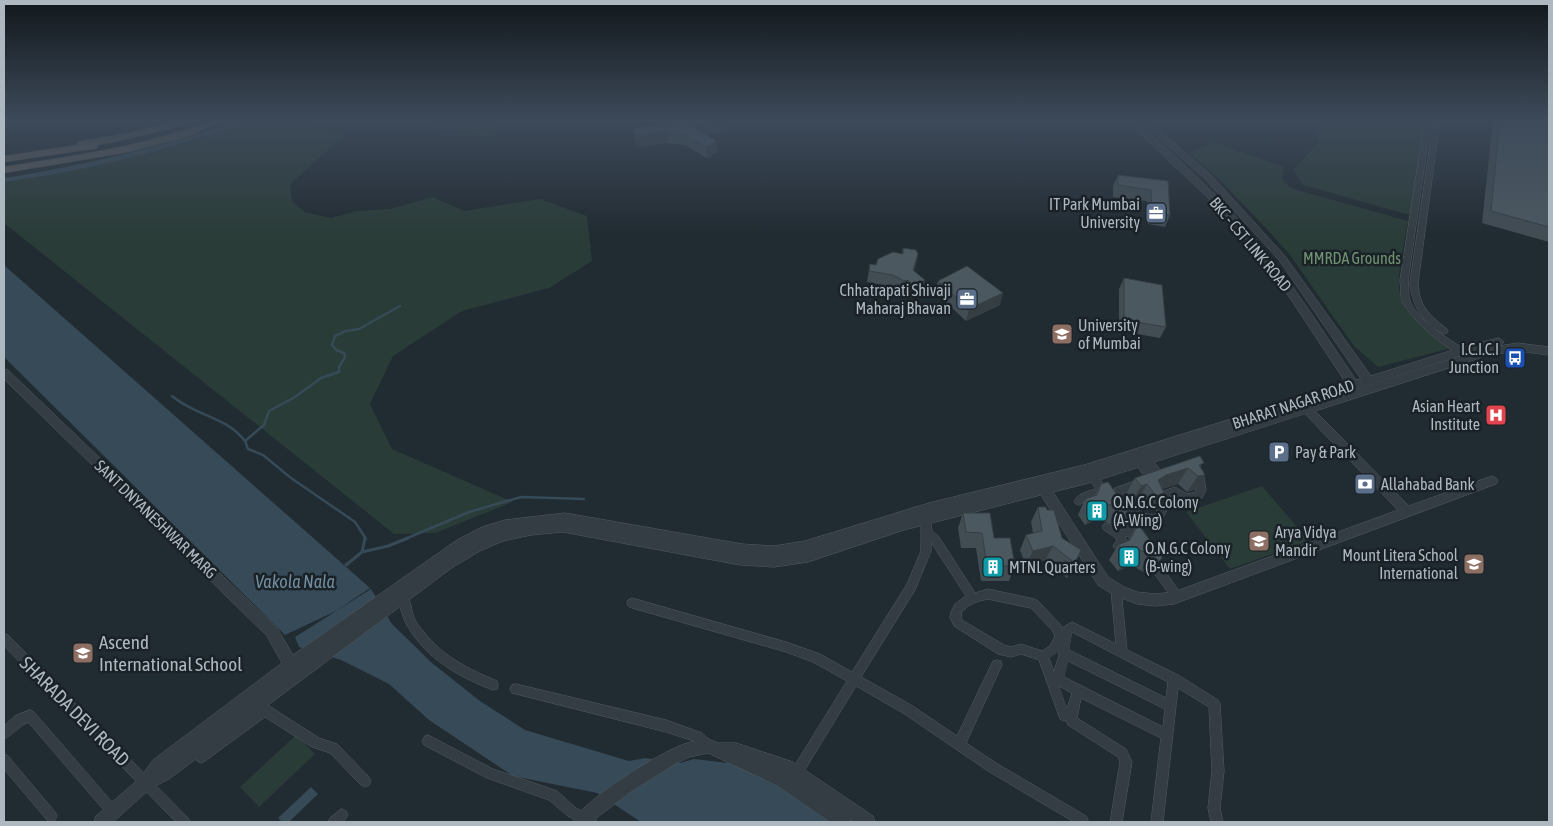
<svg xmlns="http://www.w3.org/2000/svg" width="1553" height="826" viewBox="0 0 1553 826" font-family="'Asap Condensed',sans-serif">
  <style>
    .green { fill: #2a3c38 }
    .water { fill: #364a57 }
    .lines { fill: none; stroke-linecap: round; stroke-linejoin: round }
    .stream-far2 { stroke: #364a57; stroke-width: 2 }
    .stream-far1 { stroke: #364a57; stroke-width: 2.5 }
    .stream { stroke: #364a57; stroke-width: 3 }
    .canal { fill: #364a57; fill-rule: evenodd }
    .minor-casing { stroke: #515b61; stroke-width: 1 }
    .tertiary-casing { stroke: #515b61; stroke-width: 1 }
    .trunk-casing { stroke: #3e484d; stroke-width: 1 }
    .minor { fill: #343d43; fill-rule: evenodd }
    .tertiary { fill: #343d43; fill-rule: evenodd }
    .trunk { fill: #5d5c5a; fill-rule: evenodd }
    .wall { fill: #414c53 }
    .shaded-wall { fill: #353e43 }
    .building { fill: #4c5860; stroke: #353e43 }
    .labels { text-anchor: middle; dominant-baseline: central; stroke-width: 5; stroke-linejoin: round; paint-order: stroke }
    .poi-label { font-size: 16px; fill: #aeb8c0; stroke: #1a2227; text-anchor: start }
    .street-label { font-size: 16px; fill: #aeb8c0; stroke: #1a2227 }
    .park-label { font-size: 16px; fill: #709372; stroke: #1a2227 }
    .water-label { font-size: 18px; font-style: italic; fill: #728ea0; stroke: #1a2227 }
    .near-poi-label { font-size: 19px; fill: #aeb8c0; stroke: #1a2227; text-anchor: start }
    .near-street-label { font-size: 19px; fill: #aeb8c0; stroke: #1a2227 }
  </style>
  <rect width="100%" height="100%" fill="#212b32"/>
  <path class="green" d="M252,120H275L347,133L290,184L292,201L305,212L331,218L357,211L390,209L433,197L464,211L540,199L587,216L592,261L549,288L462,311L393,356L370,404L392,449L513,502L435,533L394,534L4,223V178C86,167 175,152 252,120Z
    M389,120H507L490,138Z
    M1317,120H1400L1424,128L1410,213L1406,214L1303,185L1293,170L1319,141Z
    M1213,142L1284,167L1282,178L1287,185L1297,190L1408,221C1395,296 1386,301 1451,348L1378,367L1354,346L1290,255L1264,226L1219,179L1189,153Z
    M1262,486L1309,541L1230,569L1186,512Z
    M296,735L315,754L259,807L240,787Z"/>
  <path class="water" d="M4,265L370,588L336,611L285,635L4,357Z
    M371,589L392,624L432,663L480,701L525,730L629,761L645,758L680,763L694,759L737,764L797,795L834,822H641L597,793L513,776L429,720L389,684L341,660L299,647L295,637Z
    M311,787L318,794L289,822H282L278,818Z"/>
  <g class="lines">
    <path class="stream-far2" d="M398,307L400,306"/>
    <path class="stream-far1" d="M172,396C195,416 226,416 245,441
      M366,539L355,522L291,478L263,455L248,449L245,441L264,425L269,411L295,397L321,378L339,372V367L345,357L344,353L336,350L332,345L335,336L346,331L359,329L400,306
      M405,539L469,512L521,497L584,499"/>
    <path class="stream" d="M362,552L388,546L408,538
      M346,565L362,552L365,538"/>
    <path class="canal" d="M241,120H249C238,128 216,133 202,137C138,158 71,173 4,182V178C85,165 163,147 241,120Z"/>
    <g class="minor-casing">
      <path id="minor" d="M1425,120H1431L1408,281C1409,287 1408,295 1410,301C1420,324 1453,341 1473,355L1474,357L1470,360C1450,353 1411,320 1402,301C1400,295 1401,287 1400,281Z
        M1434,120H1440L1418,283C1419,306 1429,315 1447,329L1448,331L1447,333L1444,334C1424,326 1411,304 1410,283Z
        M1147,456L1150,457L1165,476L1163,479L1160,480L1156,478L1155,482L1123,493C1131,504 1140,517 1156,514L1157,510L1152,501L1155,494L1175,487L1187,494L1196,492L1193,472L1195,469L1198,468L1201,469L1203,472L1206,490L1202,498L1186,502L1174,495L1162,500L1167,510L1162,520C1157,522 1152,524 1147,523C1135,521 1110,501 1115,488L1145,477L1134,462L1136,459L1139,458L1143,460L1144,457Z
        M1093,473C1100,477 1106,488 1110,495L1108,498L1105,499L1100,496L1091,498L1079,505L1076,504L1074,501C1079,493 1088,491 1096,489L1088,477L1090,474Z
        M1116,506L1119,507L1141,539L1143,542L1141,545C1134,548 1132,541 1128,536L1125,537L1127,541C1124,547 1121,551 1115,549L1113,546L1117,540C1113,534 1105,533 1102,527L1104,524L1107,523L1120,530L1124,529L1111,510L1113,507Z
        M926,510L929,511L932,531L939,537L975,593L988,589L1034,599L1038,601L1060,624L1062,628L1072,622L1116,644L1111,590L1112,587L1116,585L1120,587L1121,590L1127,650L1178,675L1218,700L1220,704L1224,771L1220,808L1223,822H1211L1208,808L1212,771L1209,707L1178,688L1163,822H1151L1161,738L1081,698L1077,718L1126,749L1130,758L1132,762L1122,822H1110L1120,762L1118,757L1068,725L1066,720L1064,721L1060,719L1039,660L1021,654L1011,657L998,654L954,626L950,617L951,612L955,604L966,596L931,542V551L915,590L861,677L911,705L957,736L993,661L997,660L1001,661L1002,665L966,743L996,763L1086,816L1088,820L1087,822H1074L988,771L903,713L856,686L798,781L794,783L790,781L788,777L790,773L847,681L813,662L786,652L632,608L628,606L627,603L628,600L632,598L786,642L820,654L852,672L907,584L921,551V514L923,511ZM988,599L1031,608L1052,630L1055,636L1050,646L1042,651L1021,644L1011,647L1004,645L962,620L961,613C968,604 978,601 988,599ZM1072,632L1168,682L1166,698L1069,650ZM1058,652L1059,655L1054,672L1049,658ZM1068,661L1165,709L1163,727L1064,677ZM1059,686L1072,693L1067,709Z
        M1149,553L1153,554L1181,594L1182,597L1181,600L1177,602L1173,600L1145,560L1144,557L1145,554Z
        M402,593C413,597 410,611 415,620C417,624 421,629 424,632C443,657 469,669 497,681L498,685L497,689L493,690C459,677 427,659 408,627C402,618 401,607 397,598L398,595Z
        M4,634L8,635L188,818L190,822H176L4,646Z
        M516,684L666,720L702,733L712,742L714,746L712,750L708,752L704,750L694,741L666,732L516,694L512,693L510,689L512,685Z
        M257,696L261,697L266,704L319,738L337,744L369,777L371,781L369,785L365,787L361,785L330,753L312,747L265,717L205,761L201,763L197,761L195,757L197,753L256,710L251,701L253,697Z
        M30,710L34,712L117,808L119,812L117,816L113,818L109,816L28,722C19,726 13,735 4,739V726L15,716Z
        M428,735L493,769L557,791L576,808L595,818L597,822H579L568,816L549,800L487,778L424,745L422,741L424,737Z
        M4,754L8,756L55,812L57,816L55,820L51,822L47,820L4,769Z
        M342,809L346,811L348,815L343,822H328L330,818Z"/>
    </g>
    <g class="tertiary-casing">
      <path id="tertiary" d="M1126,120H1135C1178,159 1222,198 1259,243C1295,286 1324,334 1356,380L1361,379L1279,260L1205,179L1139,120H1148L1211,175L1285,256L1371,376L1469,345L1499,338L1504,342L1500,346L1517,343L1549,347V355L1517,351L1489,355L1315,411L1409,506L1492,476L1496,478L1498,481L1496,484L1174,604L1155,606L1137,604L1114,595L1098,585L1041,495L904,530L808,562L774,567L740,565L563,532L531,535L503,541L480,551L453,567L169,779L151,788L113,822H94L96,816L140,778L153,760L282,663L267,636L4,379V369L8,370L277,628L293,655L457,540L482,527L505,520L565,513L742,544L774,546L805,541L929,503L1084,465L1346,383L1290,298L1252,246L1207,197ZM1475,351L1309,404L1470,353ZM1305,414L1398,510L1174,592L1155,594L1137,592L1124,587L1108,577L1053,492L1089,483Z
        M708,739L718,743H736L793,762L873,816L875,822H854L850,819L851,822H830L776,785L708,753L689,757L675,764L632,791L591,822H573C581,802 653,757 675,748C685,743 696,740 708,739Z"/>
    </g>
    <g class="trunk-casing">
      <path id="trunk" d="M180,120H197L196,122L128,139L98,145L97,148L93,149L4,162V156L77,145L78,142L82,141L128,133Z
        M211,120H225L187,137L124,153L4,173V167C74,155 145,147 211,120Z"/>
    </g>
    <use href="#minor" class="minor"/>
    <use href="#tertiary" class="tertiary"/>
    <use href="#trunk" class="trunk"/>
  </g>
  <path class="wall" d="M580,120H624L621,125Z
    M647,120H728L729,131L706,135L716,141L717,152L707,158L685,145L667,143L637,147L635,140L633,128L655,125Z
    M1493,120H1549V242L1482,223Z
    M1118,175L1168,181L1170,215L1165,227L1148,224L1147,201L1113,197V186Z
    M903,248L918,254L914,271L923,292L912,298L906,291L902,293L892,287L867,282L870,264L876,265L902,254Z
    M1124,278L1166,327L1160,338L1119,331V289Z
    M938,281L1000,305L966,321L935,292Z
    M1200,456L1201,468L1194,490L1187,492L1178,484L1162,489L1154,509L1146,511L1138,500L1132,502L1126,494L1135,478Z
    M1101,484L1128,510L1118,527L1098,519L1085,525L1078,515L1085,499L1095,495Z
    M1038,507L1047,510L1075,563L1067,578L1045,560L1026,566L1020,550L1026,535L1033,533L1031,522Z
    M963,513L994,538L1015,566L1009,581H981L976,548H961L958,528Z
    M1138,524L1162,557L1149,575L1131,565L1118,571L1109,560L1118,545L1128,541Z"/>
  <path class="shaded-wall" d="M620,120H624L621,125Z
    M725,120H728L729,131L692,137L691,126Z
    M666,131L667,143L637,147L635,136Z
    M716,141L717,152L707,158L706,147Z
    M918,254L916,265L911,281L913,270Z
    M908,280L906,291L902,293L904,281Z
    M925,280L923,292L912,298L914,286Z
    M1003,293L1000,305L966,321L969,309Z
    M1188,468L1178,484L1156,491L1158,480L1166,475Z
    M1205,475L1194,490L1187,492L1198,476Z
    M1147,484L1138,500L1132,502L1141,486Z
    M1164,493L1154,509L1146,511L1156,496Z
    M1107,504L1098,519L1085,525L1094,510Z
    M1053,546L1045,560L1026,566L1033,551Z
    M1140,550L1131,565L1118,571L1127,557Z"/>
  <path class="building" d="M664,120H725L691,126L716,141L706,147L684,134L666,131L635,136L633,128L669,123Z
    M1500,120H1549V227L1491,211Z
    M1118,175L1168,181L1170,215L1152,213L1151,190L1118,185Z
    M903,248L916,250L918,254L913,270L925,280L914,286L908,280L904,281L893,275L869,271L870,264L876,265L878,259L893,252L903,254Z
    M967,266L1003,293L969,309L938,281Z
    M1124,278L1162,285L1166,327L1124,320Z
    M1200,456L1204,463L1199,465L1205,475L1198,476L1188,468L1166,475L1158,480L1164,493L1156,496L1147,484L1141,486L1135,478Z
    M1108,482L1128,510L1127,511L1107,504L1094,510L1085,499L1097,495L1101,484Z
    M1038,507H1046L1047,510H1054L1062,538L1081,550L1075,563L1053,546L1033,551L1026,535L1042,531Z
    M963,513H990L994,538H1010L1015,566H987L982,533L966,532Z
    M1138,524L1162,557L1160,561L1140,550L1127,557L1118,545L1130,540Z"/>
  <linearGradient id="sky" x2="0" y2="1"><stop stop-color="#12181c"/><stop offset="0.51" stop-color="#3d4a5a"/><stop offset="1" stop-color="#3d4a5a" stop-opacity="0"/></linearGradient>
  <rect width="1553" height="235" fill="url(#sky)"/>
  <defs>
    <g id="office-square" transform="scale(1.125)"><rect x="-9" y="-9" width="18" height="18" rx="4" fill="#5c6f8a" stroke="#1a2227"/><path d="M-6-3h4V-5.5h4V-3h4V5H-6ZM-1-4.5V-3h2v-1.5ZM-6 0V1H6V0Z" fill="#fff"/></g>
    <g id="university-square" transform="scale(1.125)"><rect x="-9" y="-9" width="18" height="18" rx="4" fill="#8d6e63" stroke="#1a2227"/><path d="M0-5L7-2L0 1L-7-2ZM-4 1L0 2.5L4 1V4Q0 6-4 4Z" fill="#fff"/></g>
    <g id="bus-square" transform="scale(1.125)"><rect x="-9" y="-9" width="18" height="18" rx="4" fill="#1a4fb4" stroke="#1a2227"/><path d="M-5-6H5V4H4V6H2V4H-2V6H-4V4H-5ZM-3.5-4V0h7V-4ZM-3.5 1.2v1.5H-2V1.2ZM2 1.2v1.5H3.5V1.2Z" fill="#fff"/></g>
    <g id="hospital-square" transform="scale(1.125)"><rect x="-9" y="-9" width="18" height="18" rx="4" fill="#e0444e" stroke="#1a2227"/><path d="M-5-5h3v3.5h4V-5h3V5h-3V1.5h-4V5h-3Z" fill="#fff"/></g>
    <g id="parking-square" transform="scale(1.125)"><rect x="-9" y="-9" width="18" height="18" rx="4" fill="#5c6f8a" stroke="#1a2227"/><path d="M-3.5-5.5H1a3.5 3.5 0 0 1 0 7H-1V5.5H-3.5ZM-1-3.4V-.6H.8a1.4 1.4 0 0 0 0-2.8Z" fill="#fff"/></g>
    <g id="bank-square" transform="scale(1.125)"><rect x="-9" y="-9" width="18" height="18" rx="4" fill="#5c6f8a" stroke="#1a2227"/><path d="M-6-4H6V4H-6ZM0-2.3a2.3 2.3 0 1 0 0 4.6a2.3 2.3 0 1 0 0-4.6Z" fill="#fff"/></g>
    <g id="building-square" transform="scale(1.125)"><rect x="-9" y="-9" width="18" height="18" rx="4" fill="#0f9aa8" stroke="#1a2227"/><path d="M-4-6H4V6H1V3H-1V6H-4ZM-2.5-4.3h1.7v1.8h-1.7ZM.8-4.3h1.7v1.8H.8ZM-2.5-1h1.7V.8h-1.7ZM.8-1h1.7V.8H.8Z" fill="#fff"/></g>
    <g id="school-square" transform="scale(1.125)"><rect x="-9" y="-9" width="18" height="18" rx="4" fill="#8d6e63" stroke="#1a2227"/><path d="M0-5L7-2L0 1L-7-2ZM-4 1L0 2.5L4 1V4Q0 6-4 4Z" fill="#fff"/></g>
  </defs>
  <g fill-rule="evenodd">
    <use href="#office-square" x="1156" y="213"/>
    <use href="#office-square" x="967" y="299"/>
    <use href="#university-square" x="1062" y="334"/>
    <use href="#bus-square" x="1515" y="358"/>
    <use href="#hospital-square" x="1496" y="415"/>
    <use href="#parking-square" x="1279" y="452"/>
    <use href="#bank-square" x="1365" y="484"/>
    <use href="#building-square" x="1097" y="511"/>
    <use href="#school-square" x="1259" y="541"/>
    <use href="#building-square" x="1129" y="557"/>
    <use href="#school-square" x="1474" y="564"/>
    <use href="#building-square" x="993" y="567"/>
    <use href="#school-square" x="83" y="653"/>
  </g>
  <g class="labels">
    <g class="poi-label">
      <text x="1140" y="204" text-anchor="end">IT Park Mumbai<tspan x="1140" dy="18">University</tspan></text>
      <text x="951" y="290" text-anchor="end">Chhatrapati Shivaji<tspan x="951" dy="18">Maharaj Bhavan</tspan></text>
      <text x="1078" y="325">University<tspan x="1078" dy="18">of Mumbai</tspan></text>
      <text x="1499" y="349" text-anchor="end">I.C.I.C.I<tspan x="1499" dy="18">Junction</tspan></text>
      <text x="1480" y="406" text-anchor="end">Asian Heart<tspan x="1480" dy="18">Institute</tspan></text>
      <text x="1295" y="452">Pay &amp; Park</text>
      <text x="1381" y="484">Allahabad Bank</text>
      <text x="1113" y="502">O.N.G.C Colony<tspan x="1113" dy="18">(A-Wing)</tspan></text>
      <text x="1275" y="532">Arya Vidya<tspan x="1275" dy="18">Mandir</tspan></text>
      <text x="1145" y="548">O.N.G.C Colony<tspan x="1145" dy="18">(B-wing)</tspan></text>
      <text x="1458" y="555" text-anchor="end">Mount Litera School<tspan x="1458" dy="18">International</tspan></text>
      <text x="1009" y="567">MTNL Quarters</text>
    </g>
    <g class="street-label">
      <text transform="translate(1251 244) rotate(50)">BKC - CST LINK ROAD</text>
      <text transform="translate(1293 404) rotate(-18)">BHARAT NAGAR ROAD</text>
      <text transform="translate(156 519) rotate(44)">SANT DNYANESHWAR MARG</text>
    </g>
    <g class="park-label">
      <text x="1352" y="258">MMRDA Grounds</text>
    </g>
    <g class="water-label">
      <text x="295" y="581">Vakola Nala</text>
    </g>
    <g class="near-poi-label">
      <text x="99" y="642">Ascend<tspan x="99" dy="22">International School</tspan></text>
    </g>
    <g class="near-street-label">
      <text transform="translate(75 711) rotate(45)">SHARADA DEVI ROAD</text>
    </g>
  </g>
  <rect width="1553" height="826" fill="none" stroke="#aeb8c0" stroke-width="10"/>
</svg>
